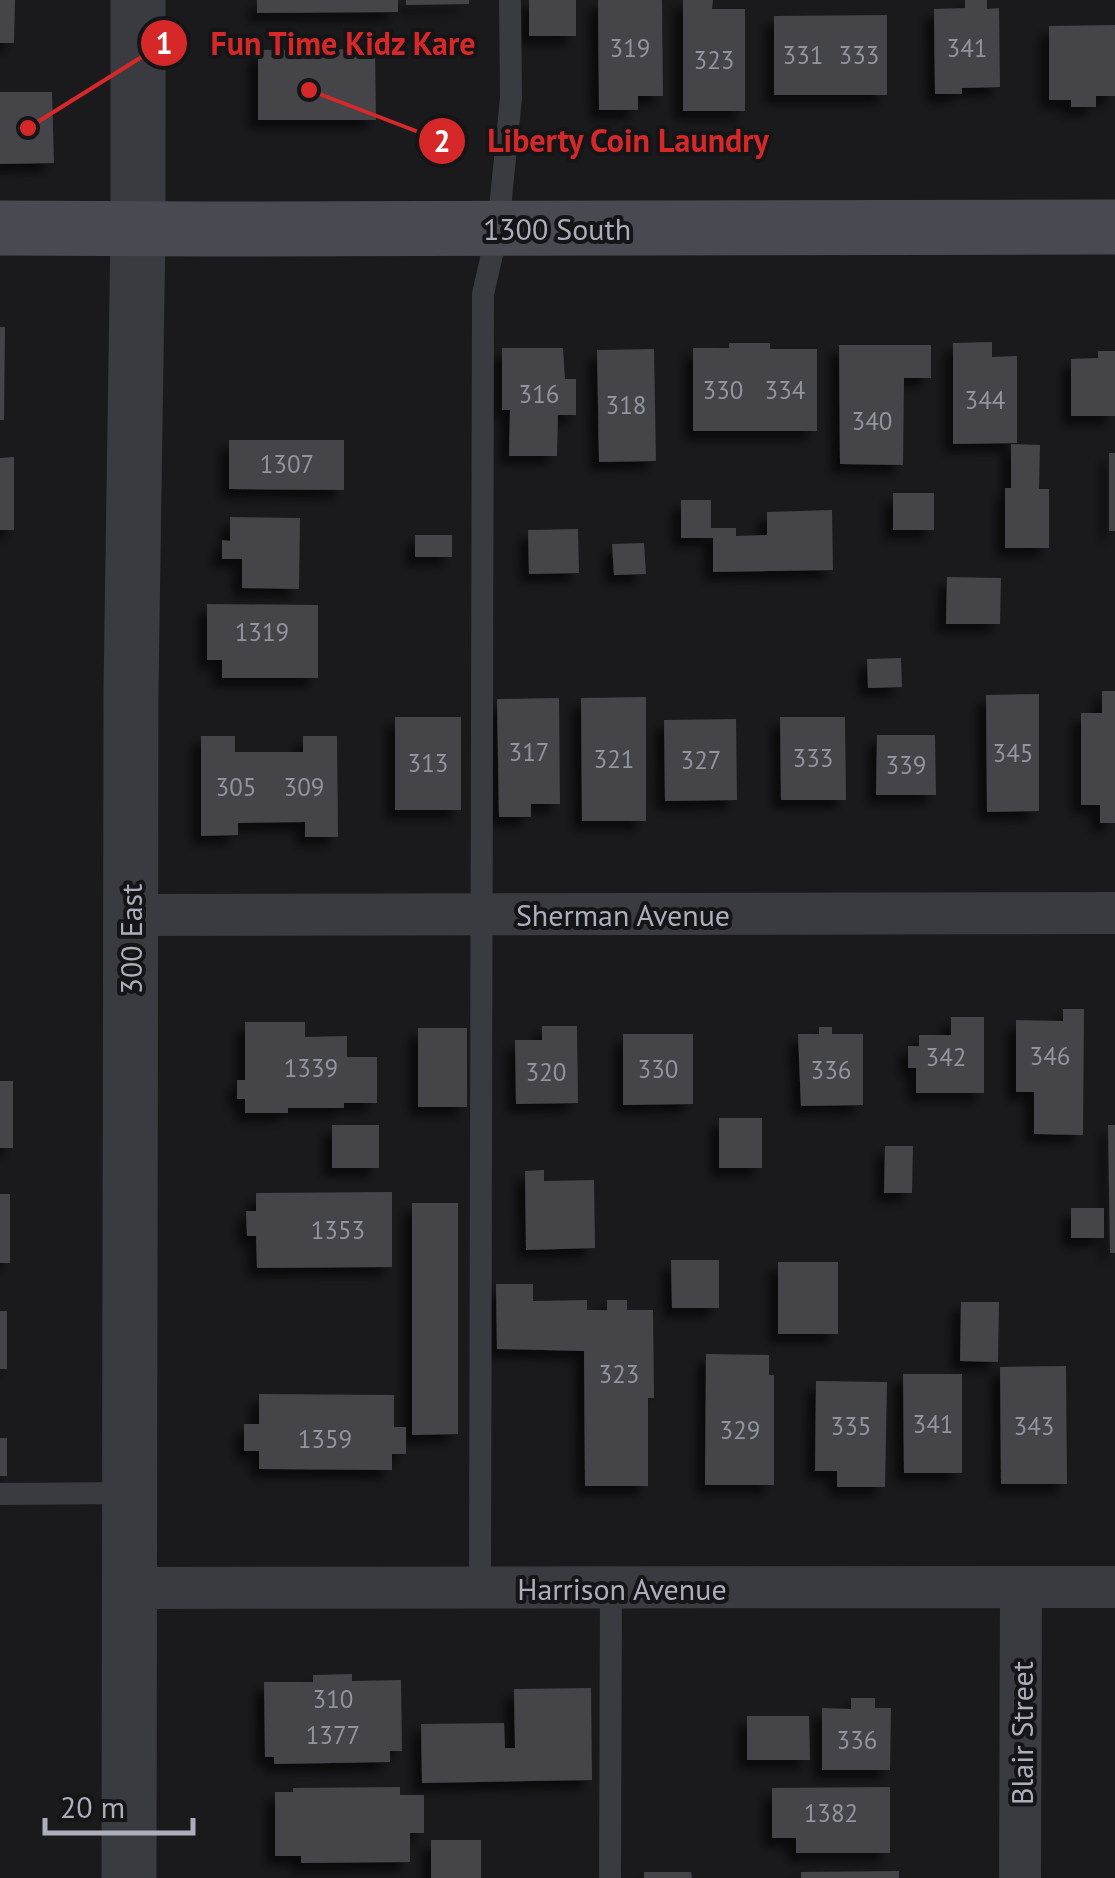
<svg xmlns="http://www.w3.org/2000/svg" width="1115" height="1878" viewBox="0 0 1115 1878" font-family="'PT Sans',sans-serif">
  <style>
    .building { fill: #444449; filter: url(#shadow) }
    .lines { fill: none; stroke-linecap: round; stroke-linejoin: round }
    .service { stroke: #3a3b41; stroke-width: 22 }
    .minor { stroke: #3a3b41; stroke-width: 42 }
    .tertiary { stroke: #3a3b41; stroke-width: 55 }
    .secondary { stroke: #484951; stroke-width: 55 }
    .labels { text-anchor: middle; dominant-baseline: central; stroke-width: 8; stroke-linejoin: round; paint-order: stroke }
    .number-label { font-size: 25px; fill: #92949e }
    .street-label { font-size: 30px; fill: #acafbb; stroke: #151417 }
    .leader { fill: none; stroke: #d62828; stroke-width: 4 }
    .callout-dot { fill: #d62828; stroke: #151417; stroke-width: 4 }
    .mark-label { font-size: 30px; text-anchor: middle; font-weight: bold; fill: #fff }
    .callout-label { font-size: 32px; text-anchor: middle; font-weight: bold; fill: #d62828; stroke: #151417; stroke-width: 8; stroke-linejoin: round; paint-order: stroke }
  </style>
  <defs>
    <filter id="shadow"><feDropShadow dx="-9" dy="9" stdDeviation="5" flood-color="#0009"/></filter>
  </defs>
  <rect width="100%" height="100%" fill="#1a191c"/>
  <path class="building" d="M0,0H15L14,43H0Z
    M257,0H398V12L257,13Z
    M406,0H469V4L406,5Z
    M529,0H576V36H529Z
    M598,0H662L663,96H638V110H599Z
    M683,0H713L712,9H745V111H683Z
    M965,0H987V9L999,8L1000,87L962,88V94H935L934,9L965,8Z
    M887,15V95H774V16Z
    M1115,25V96H1096V107H1071V100H1049V26Z
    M375,49L376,120H258V50Z
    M0,92H52L54,163L0,164Z
    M0,327H5L4,420H0Z
    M992,342V357L1017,356V443L953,444V343Z
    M729,343H770V349H817V431H693V348H729Z
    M839,345H931V378H904L903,465L840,464Z
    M502,348H563L565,379H576V415H558L557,456H509L510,410H502Z
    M654,349L656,461L599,462L597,350Z
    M1098,351H1115V416H1071V359L1098,358Z
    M229,440H344V490L229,489Z
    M1011,444L1040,445L1039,489H1049V548H1005V488H1011Z
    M1109,453H1115V531H1109Z
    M14,457V530H0V458Z
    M893,493H934V530H893Z
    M681,500H711V528H736V536L767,535V512L832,510L833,570L713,572V538H681Z
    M230,517L300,518L299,589L242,588V559H222V540L230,541Z
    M578,529L579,573L529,574L528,530Z
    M415,535H452V557H415Z
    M644,543L646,574L614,575L612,544Z
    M947,577L1001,578L1000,624H946Z
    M207,604L318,605V678H222V660H207Z
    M901,658L902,687L868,688L867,659Z
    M1102,691H1115V823H1100V805H1081V713H1102Z
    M1039,694V811L987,812L986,695Z
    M646,697V821H582L581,698Z
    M559,698L560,804H531V817H499L497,699Z
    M395,717H461V810H395Z
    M780,717H845L846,800H781Z
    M736,719L737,800L665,801L664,720Z
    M877,735H935L936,795H876Z
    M201,736H235V752H303V736H337L338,837H305V822L238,823V835L201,836Z
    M1063,1009H1084L1083,1135L1034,1134V1092H1016V1020L1063,1021Z
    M951,1017H984V1093H916V1068H908V1046H919V1035H951Z
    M245,1022H305V1037L347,1036V1057H377V1103H344V1108H288V1113H245V1099H237V1080H245Z
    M542,1026H577L578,1103L516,1104L515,1040H542Z
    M819,1027H832V1034H863V1105L801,1106L798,1034H819Z
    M418,1028H467V1107H418Z
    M623,1034H693V1104L623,1105Z
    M0,1081H13V1148H0Z
    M719,1118H762V1168H719Z
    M332,1125H379V1168H332Z
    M1108,1125H1115V1253H1110Z
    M885,1146H913L912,1193H884Z
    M544,1170V1181L594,1180L595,1248L526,1250L525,1171Z
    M392,1192V1267L257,1268L256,1236H247L246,1211H256V1193Z
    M0,1194H10V1263H0Z
    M412,1203H458V1434L412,1435Z
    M1071,1208H1104V1238H1071Z
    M671,1260H719V1308H672Z
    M778,1262H838V1334H778Z
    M496,1284H533V1301L587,1300V1310H607V1300H627V1310H653L654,1398H648V1486H585L584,1351L497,1349Z
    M961,1302H999L998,1362L960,1361Z
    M0,1311H7V1369H0Z
    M706,1354L769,1355V1375H774V1485H705Z
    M1066,1366L1067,1484H1001L1000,1367Z
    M903,1374H962V1473H904Z
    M816,1381L887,1382L885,1487H837V1471H815Z
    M259,1394L394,1395V1427H406V1454H392V1470L259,1469V1451H244V1424H259Z
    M0,1438H7V1476H0Z
    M352,1674V1681L401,1680L402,1751H390V1762L274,1764V1757H265L264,1682H313V1675Z
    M591,1688L592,1780L422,1783L421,1724L504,1723L505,1748H515L514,1689Z
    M851,1698H875V1708H891L890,1770H822V1708L851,1709Z
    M747,1716H809L810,1760H747Z
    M400,1787V1795H424V1833H410V1862L301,1863V1856H275V1792H293V1788Z
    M890,1787V1853H796V1838H772V1788Z
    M431,1840H481V1878H431Z
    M899,1871V1878H801V1872Z
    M644,1872H691L692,1878H644Z"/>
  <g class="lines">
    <path class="service" d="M0,1494L130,1493
      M480,1588L483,294L498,228L511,98L510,0
      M610,1878L611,1588"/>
    <path class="minor" d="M130,915L1115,913
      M130,1588L1115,1587
      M1020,1878L1021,1588"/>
    <path class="tertiary" d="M129,1878L131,689L138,228V0"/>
    <path class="secondary" d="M0,228L209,229L1115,227"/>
  </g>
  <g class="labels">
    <g class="number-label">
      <text x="630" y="48">319</text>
      <text x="967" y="48">341</text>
      <text x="803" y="55">331</text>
      <text x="859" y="55">333</text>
      <text x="714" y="60">323</text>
      <text x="723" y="390">330</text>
      <text x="785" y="390">334</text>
      <text x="539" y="394">316</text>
      <text x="985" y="400">344</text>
      <text x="626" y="405">318</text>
      <text x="872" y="421">340</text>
      <text x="287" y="464">1307</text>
      <text x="262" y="632">1319</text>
      <text x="529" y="752">317</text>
      <text x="1013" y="753">345</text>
      <text x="813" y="758">333</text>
      <text x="614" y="759">321</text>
      <text x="701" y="760">327</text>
      <text x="428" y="763">313</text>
      <text x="906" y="765">339</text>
      <text x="236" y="787">305</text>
      <text x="304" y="787">309</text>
      <text x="1050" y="1056">346</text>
      <text x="946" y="1057">342</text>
      <text x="311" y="1068">1339</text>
      <text x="658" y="1069">330</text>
      <text x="831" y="1070">336</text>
      <text x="546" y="1072">320</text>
      <text x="338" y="1230">1353</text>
      <text x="619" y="1374">323</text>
      <text x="933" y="1424">341</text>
      <text x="851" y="1426">335</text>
      <text x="1034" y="1426">343</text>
      <text x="740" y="1430">329</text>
      <text x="325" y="1439">1359</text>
      <text x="333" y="1699">310</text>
      <text x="333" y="1735">1377</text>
      <text x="857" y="1740">336</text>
      <text x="831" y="1813">1382</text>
    </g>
    <g class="street-label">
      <text x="557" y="228">1300 South</text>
      <text x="623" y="914">Sherman Avenue</text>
      <text transform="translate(130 939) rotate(-90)">300 East</text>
      <text x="622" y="1588">Harrison Avenue</text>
      <text transform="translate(1021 1733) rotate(-90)">Blair Street</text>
    </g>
  </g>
  <path class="leader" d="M28 128L164 43M309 90L442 141"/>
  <g class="callout-dot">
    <circle cx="28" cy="128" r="10"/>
    <circle cx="309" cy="90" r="10"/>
    <circle cx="164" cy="43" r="25"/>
    <circle cx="442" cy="141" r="25"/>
  </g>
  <g class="mark-label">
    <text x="164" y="54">1</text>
    <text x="442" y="152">2</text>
  </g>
  <g class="callout-label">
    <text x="343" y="55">Fun Time Kidz Kare</text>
    <text x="628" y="152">Liberty Coin Laundry</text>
  </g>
  <path d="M45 1818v15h148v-15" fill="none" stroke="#acafbb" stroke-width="5"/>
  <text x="60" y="1818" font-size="30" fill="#acafbb" stroke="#151417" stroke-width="8" paint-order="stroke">20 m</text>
</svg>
